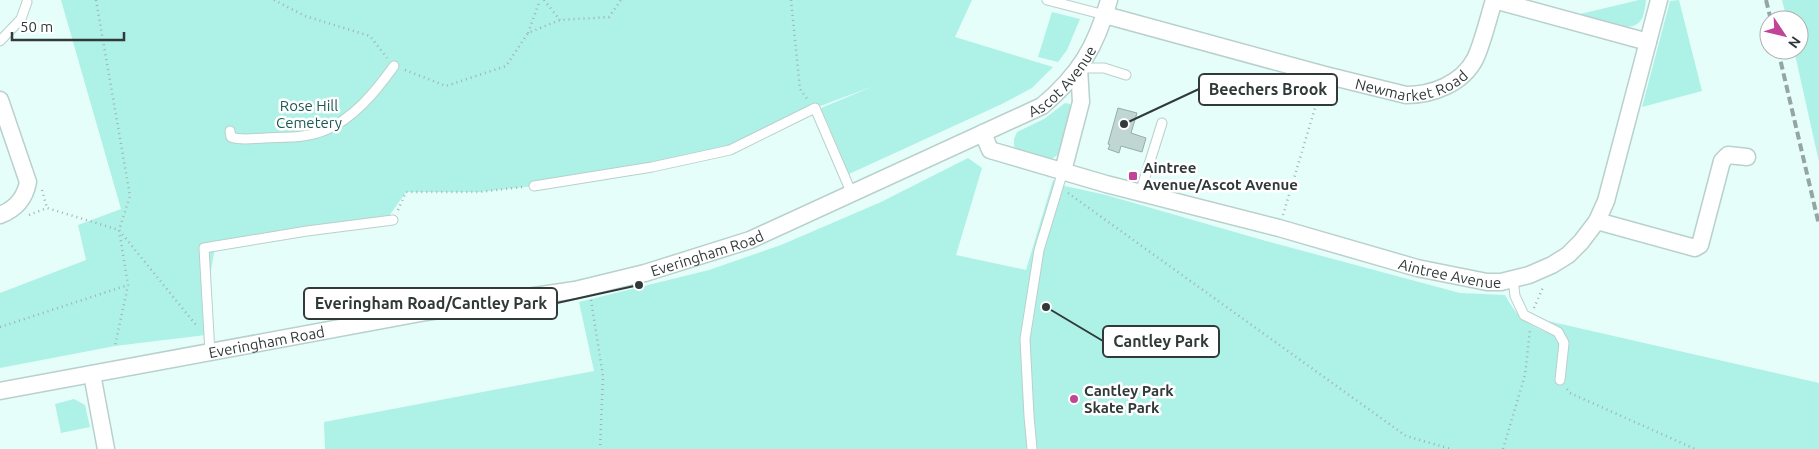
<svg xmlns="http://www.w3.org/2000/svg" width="1819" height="449" viewBox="0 0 1819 449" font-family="Ubuntu,sans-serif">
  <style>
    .green { fill: #aef1e7 }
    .building { fill: #bfd6d2; stroke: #96ada9 }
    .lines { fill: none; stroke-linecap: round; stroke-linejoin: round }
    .service-casing { stroke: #b9d0cc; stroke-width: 11 }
    .minor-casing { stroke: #b9d0cc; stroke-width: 19 }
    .path { stroke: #a0b2af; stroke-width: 2.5; stroke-dasharray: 1 4; stroke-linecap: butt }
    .service { stroke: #fff; stroke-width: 9 }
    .minor { stroke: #fff; stroke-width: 16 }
    .rail { stroke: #94a5a2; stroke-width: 4; stroke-dasharray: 8 4; stroke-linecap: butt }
    .poi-dot { fill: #c04596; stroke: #fff; stroke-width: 2 }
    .labels { text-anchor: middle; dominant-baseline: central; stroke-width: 5; stroke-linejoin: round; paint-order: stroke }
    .street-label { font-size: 15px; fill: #313a39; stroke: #fff }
    .park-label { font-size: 15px; fill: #1c5a53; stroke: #fff }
    .poi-label { font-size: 15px; font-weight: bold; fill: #313a39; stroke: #fff; text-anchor: start }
    .leader { fill: none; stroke: #313a39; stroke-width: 2 }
    .callout-dot { fill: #313a39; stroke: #fff; stroke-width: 2 }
    .callout { fill: #fff; stroke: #313a39; stroke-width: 2 }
    .callout-label { font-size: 16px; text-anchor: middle; font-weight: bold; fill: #313a39 }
  </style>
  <rect width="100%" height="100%" fill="#e6fefa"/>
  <path class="green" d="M61,0H972L955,37L1053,67L1032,88L1004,103L849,174L821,108L874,86L815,108L730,150L534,186L479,192H406L389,216L216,242L209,281L214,334L115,346L0,368V293L86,260L78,225L121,209Z
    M1639,0H1646C1644,16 1643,27 1624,27L1580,14Z
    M1679,0L1702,91L1642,107L1670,1Z
    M1782,0H1819V162L1794,50H1799V20H1787Z
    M1052,12L1080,19L1067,50L1058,62L1038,57Z
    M1065,103L1070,104L1072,111L1060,153L1049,161L1018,152L1014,146V139L1017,132L1044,119Z
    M968,158L982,168L956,255L1026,270L1053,180L1065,186L1106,195L1266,241L1460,293L1505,295C1516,315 1524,323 1545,332L1548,321L1819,383V449H325L324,422L594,371L579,302L709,270L781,245L881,202Z
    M74,399L85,405L90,427L61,433L55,404Z"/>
  <path class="building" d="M1118,108L1137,113L1131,133L1146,138L1142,152L1121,146L1119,153L1108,149L1110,145L1108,144Z"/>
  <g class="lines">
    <g class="service-casing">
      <path id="service" d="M1047,0L1105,15
        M0,41L21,19L27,2
        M1079,68H1104L1126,75
        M230,131L231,137C242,141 254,138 265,138C284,137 306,138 323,131C353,120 376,91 394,66
        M534,186L652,167L730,150L815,108L852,194
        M1140,193L1162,123
        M1513,279L1515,296L1524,315L1558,332L1564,343L1560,380
        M210,353L204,248L307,231L393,220
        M1032,449L1029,416L1025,339L1039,250L1063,171"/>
    </g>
    <g class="minor-casing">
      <g id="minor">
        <path d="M1494,0L1648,42"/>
        <path id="s1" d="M1105,15L1325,75L1406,95C1432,95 1462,84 1475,59C1482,45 1489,16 1494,0"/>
        <path d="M0,100L28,182C25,198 16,209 0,215"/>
        <path id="s2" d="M983,133L990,150L1106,184L1279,228L1417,268L1487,282H1501L1529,275L1552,265L1568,255L1581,242L1597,221L1606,201L1659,0"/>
        <path d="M1063,171L1081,102L1079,68"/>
        <path d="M1597,221L1695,248L1700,245L1722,161L1728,155L1747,157"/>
        <path d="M92,374L106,449"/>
        <path id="s3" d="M0,391L426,312L575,290L645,273L750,240L1042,106C1079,75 1096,47 1109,0"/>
      </g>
    </g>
    <path class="path" d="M96,0L130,196L119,230L128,285L115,346
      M274,0L305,16L370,36L387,58
      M544,0L560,20
      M791,0L800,89L808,100
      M528,33L540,0
      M405,70L446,86L506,66L528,33L560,20L609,17L621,0
      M42,190L47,208
      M1068,193L1406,436L1451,449
      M398,210L406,192H479L523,187
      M29,215L47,208L119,230L196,325
      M1283,215L1321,88
      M591,300L603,376L600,449
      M1534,308L1544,285
      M0,327L128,285
      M1567,389L1570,393L1695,449
      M1503,449L1525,375L1530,330"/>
    <use href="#service" class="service"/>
    <use href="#minor" class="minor"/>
    <path class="rail" d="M1766,0L1771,20
      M1778,50L1819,225"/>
  </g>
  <g class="poi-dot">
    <rect x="1128" y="171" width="10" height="10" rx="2.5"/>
    <circle cx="1074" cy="399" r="5"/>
  </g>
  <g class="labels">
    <g class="street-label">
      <text stroke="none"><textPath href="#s1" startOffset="318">Newmarket Road</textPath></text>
      <text stroke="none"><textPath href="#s3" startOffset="1119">Ascot Avenue</textPath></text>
      <text stroke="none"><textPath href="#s3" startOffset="721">Everingham Road</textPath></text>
      <text stroke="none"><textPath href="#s2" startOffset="495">Aintree Avenue</textPath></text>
      <text stroke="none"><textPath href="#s3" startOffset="271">Everingham Road</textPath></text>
    </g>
    <g class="park-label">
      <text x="309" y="105">Rose Hill<tspan x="309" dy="17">Cemetery</tspan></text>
    </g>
    <g class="poi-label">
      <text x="1143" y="167">Aintree<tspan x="1143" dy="17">Avenue/Ascot Avenue</tspan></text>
      <text x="1084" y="390">Cantley Park<tspan x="1084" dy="17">Skate Park</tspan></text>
    </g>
  </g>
  <path class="leader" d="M1124 124L1199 89M639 285L557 303M1046 307L1103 341"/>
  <g class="callout-dot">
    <circle cx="1124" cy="124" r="5"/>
    <circle cx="639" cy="285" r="5"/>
    <circle cx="1046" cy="307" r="5"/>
  </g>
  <g class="callout">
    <rect x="1199" y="74" width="138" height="31" rx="5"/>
    <rect x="304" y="288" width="253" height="31" rx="5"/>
    <rect x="1103" y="326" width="116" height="31" rx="5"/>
  </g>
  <g class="callout-label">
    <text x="1268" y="95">Beechers Brook</text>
    <text x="431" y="309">Everingham Road/Cantley Park</text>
    <text x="1161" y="347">Cantley Park</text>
  </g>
  <g transform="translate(1784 35) rotate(125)"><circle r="24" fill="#ffffff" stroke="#adb0b0"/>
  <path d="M0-4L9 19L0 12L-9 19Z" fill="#c04596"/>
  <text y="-8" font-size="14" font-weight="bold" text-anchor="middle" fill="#313a39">N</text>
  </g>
  <path d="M12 32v8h112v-8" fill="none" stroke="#313a39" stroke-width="2.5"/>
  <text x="20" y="32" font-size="15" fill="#313a39" stroke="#ffffff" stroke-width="4" paint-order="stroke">50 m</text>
</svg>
